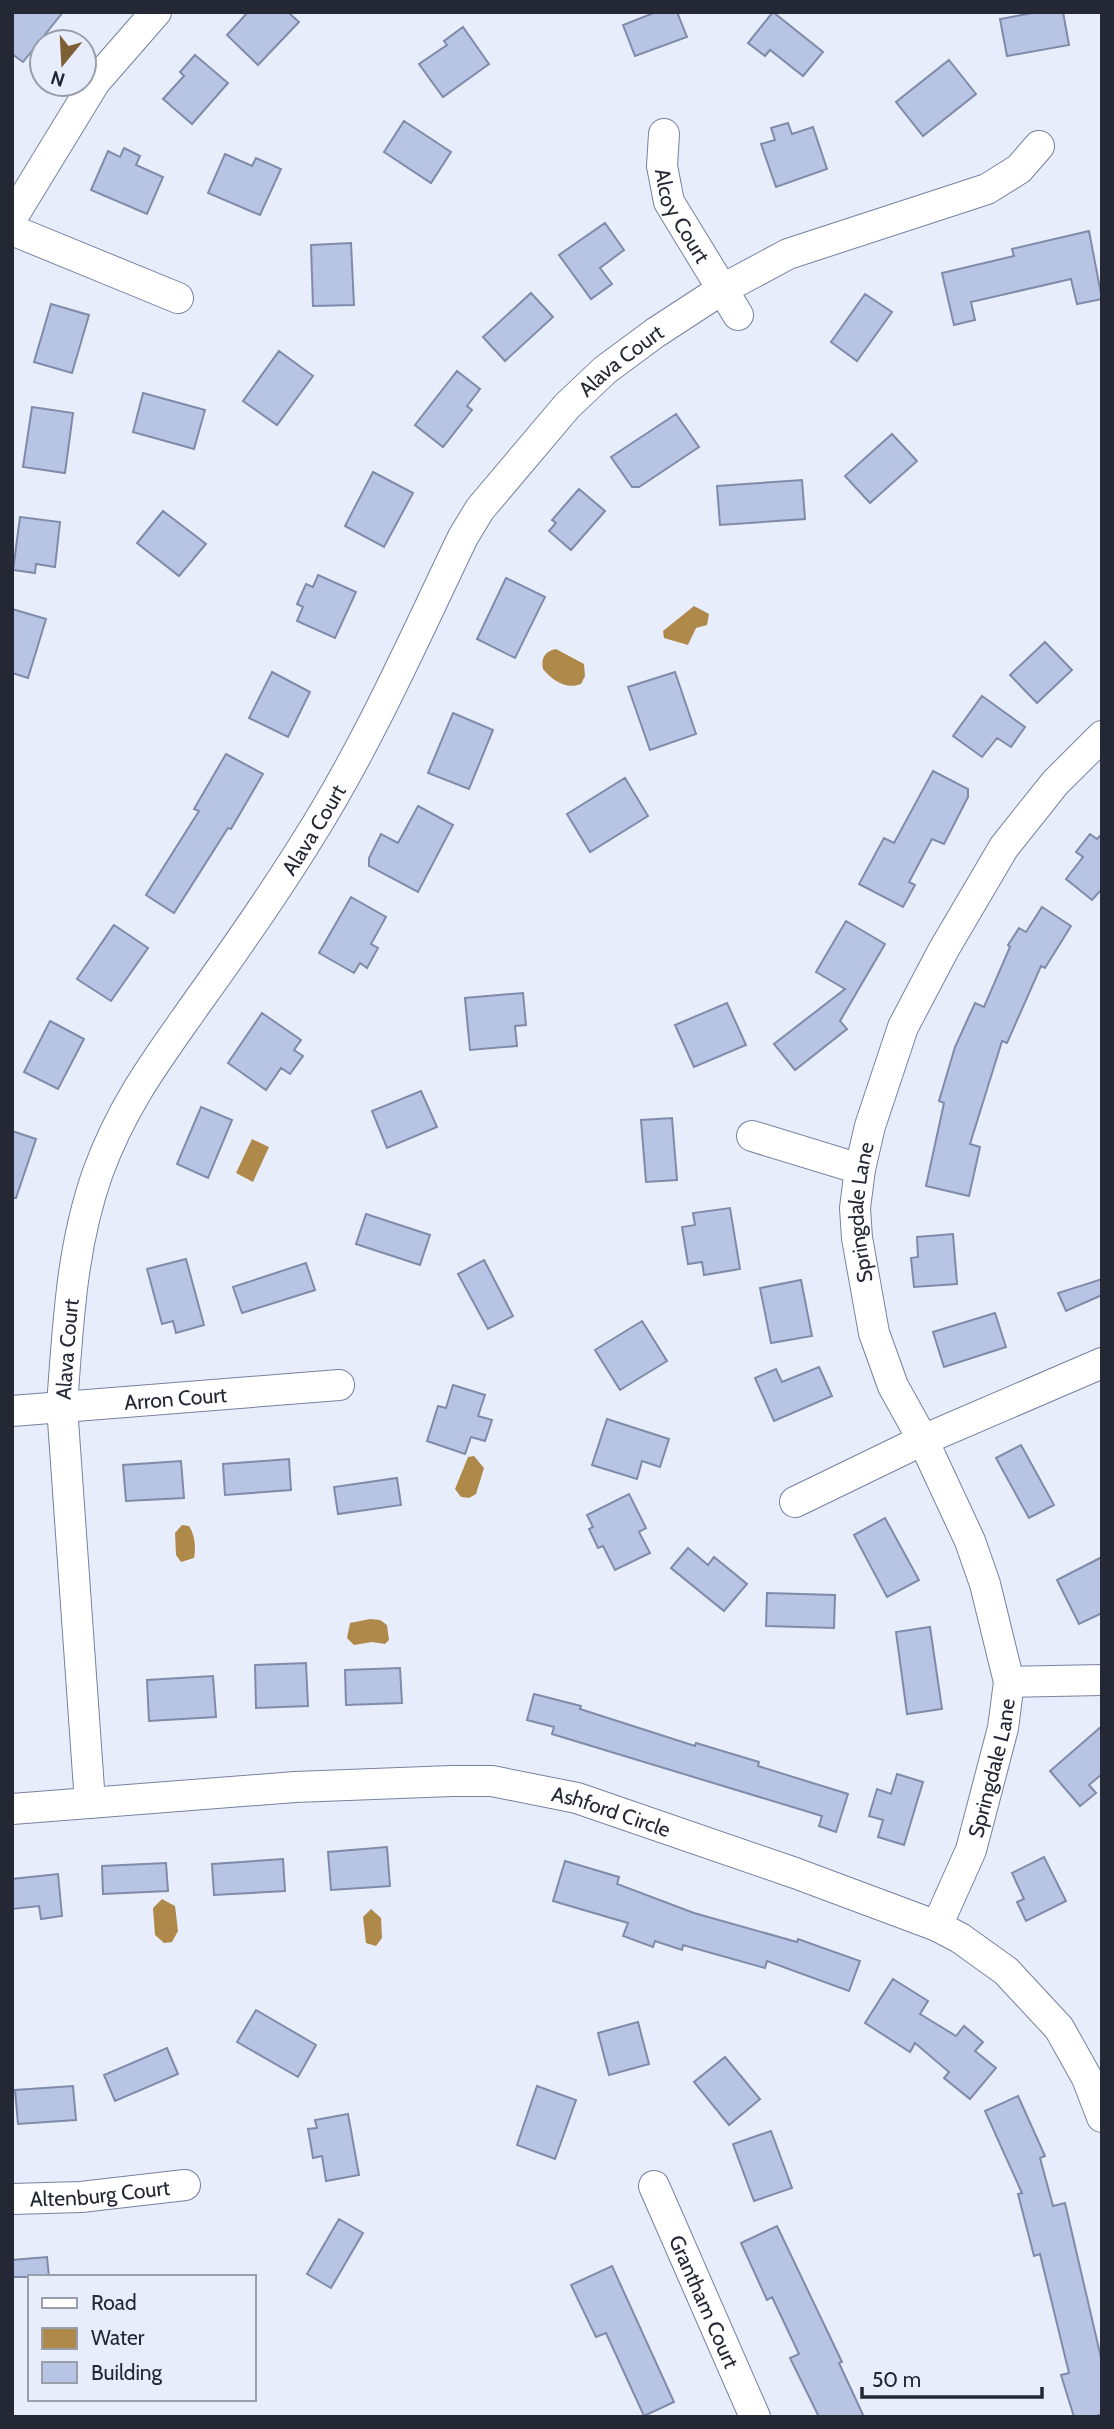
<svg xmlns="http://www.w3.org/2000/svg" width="1114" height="2429" viewBox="0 0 1114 2429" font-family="Cabin,sans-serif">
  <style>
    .water { fill: #af894a }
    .building { fill: #b7c4e4; stroke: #808ba9; stroke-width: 2 }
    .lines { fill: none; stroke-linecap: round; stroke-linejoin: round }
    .minor-casing { stroke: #76829f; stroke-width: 32 }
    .minor { stroke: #fff; stroke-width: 30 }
    .labels { text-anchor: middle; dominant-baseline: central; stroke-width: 5; stroke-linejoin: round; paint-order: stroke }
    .street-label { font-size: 21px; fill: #232834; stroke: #e8edfb }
  </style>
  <rect width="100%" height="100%" fill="#e8edfb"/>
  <path class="water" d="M694,606L709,614L707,625L696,628L688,645L664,638L663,631Z
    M556,649L584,664L585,676L581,684C566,690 552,680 543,669C541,659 544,651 556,649Z
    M252,1139L269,1147L253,1182L236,1173Z
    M474,1456L484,1468L476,1494L469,1498L461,1497L455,1489L468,1457Z
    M182,1525L189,1526C195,1535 196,1548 194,1558L181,1562L176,1555L175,1533Z
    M370,1619L380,1620L387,1625L389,1640L385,1644L372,1642L354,1645L347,1638L350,1623Z
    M162,1899L175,1906L178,1931L172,1942L164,1943L155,1935L153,1908Z
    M371,1909L381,1918L382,1938L376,1946L366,1943L363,1917Z"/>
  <path class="building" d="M12,12H63L23,62L12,54Z
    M248,12H288L299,22L258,65L227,35Z
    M656,12H677L687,37L635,56L623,25Z
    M773,12L823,52L803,76L770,50L765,56L748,43Z
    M1038,12H1063L1069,45L1007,56L1000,19Z
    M463,27L489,64L443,97L419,64L447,45L444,41Z
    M195,55L228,83L192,124L163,99L184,76L180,72Z
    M949,60L976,94L923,136L896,102Z
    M404,121L451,152L431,183L384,152Z
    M788,123L792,134L813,127L827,169L776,187L761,144L775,140L771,128Z
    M124,148L140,156L136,165L163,177L147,214L91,190L108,151L120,157Z
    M225,154L252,166L256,158L281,169L260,215L208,193Z
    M605,223L624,250L600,268L612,284L591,299L559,255Z
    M1089,231L1102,299L1077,304L1071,279L971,302L975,320L954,325L942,273L1014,256L1012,249Z
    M351,243L354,305L313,306L311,245Z
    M531,293L553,317L505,361L483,337Z
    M865,294L892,312L857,361L831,342Z
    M51,304L89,315L72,373L34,362Z
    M279,351L313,376L277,425L243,401Z
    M457,371L480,389L467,406L472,410L443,447L415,425Z
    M143,393L205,410L194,449L133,432Z
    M32,407L73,413L65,473L23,467Z
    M676,414L699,447L639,487H632L611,457Z
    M892,434L917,461L870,503L845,476Z
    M373,472L413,493L384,547L345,526Z
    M802,480L805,519L720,525L717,486Z
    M579,489L605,511L571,550L549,531L556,523L552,520Z
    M163,511L206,544L179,576L137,543Z
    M20,517L60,522L55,567L36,564L35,573L13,570Z
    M318,575L356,592L335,638L297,621L303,607L297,604L306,584L313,587Z
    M506,578L545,597L515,658L477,639Z
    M12,609L46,619L28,678L12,673Z
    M1045,642L1072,670L1037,703L1010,675Z
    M272,672L310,692L288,737L249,718Z
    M675,672L696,734L650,750L628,687Z
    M982,696L1025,727L1011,747L997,738L982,757L953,736Z
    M453,713L493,730L469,789L428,773Z
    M226,754L263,774L231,829L228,828L174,913L146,895L199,811L194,809Z
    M933,771L968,789V797L944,844L932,839L909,882L915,885L903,907L859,884L884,838L894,843Z
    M625,778L648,816L590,852L567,814Z
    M418,806L453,825L418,892L369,866V858L381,834L398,843Z
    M1090,834L1097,839L1102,834V889L1092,900L1066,879L1083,857L1076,852Z
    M351,897L386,917L371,944L378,948L367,968L360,963L354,973L319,953Z
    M1042,907L1071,926L1045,968L1041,966L1007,1043L1002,1041L970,1144L980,1147L969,1196L926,1186L944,1103L939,1101L955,1047L975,1003L984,1007L1010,947L1008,945L1019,928L1026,932Z
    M846,921L885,944L840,1021L847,1029L795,1070L774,1044L845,989L816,972Z
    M114,925L148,948L111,1001L77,979Z
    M523,993L526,1025L515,1026L517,1046L470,1050L465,998Z
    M727,1003L746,1045L694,1067L675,1025Z
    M262,1013L301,1040L294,1050L303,1056L290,1074L281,1068L266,1090L228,1063Z
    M50,1021L84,1039L58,1089L24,1072Z
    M421,1091L437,1127L387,1148L372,1111Z
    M201,1107L232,1120L208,1178L177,1164Z
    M672,1118L677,1180L646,1182L641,1120Z
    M12,1131L36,1139L16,1198H12Z
    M730,1208L740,1269L704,1275L702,1262L688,1264L682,1227L695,1225L693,1213Z
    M366,1214L430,1235L420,1265L356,1244Z
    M953,1234L957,1284L914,1287L911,1258L918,1257L917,1237Z
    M186,1259L204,1325L176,1333L173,1321L162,1324L147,1269Z
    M484,1260L513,1316L488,1329L458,1274Z
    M306,1263L315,1290L242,1313L233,1287Z
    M1102,1279V1295L1066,1311L1058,1293Z
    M801,1280L812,1336L771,1343L760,1288Z
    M995,1313L1006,1347L944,1367L933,1332Z
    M642,1321L667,1361L620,1390L595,1350Z
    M819,1367L832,1396L774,1421L755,1378L776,1369L782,1382Z
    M453,1385L485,1395L478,1416L492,1420L485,1441L471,1437L465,1454L427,1441L438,1406L446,1408Z
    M607,1419L669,1439L660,1467L642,1461L637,1479L592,1465Z
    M1021,1445L1054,1505L1029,1518L996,1458Z
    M289,1459L291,1490L225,1495L223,1464Z
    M181,1461L184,1498L126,1501L123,1465Z
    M397,1478L401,1505L338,1514L334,1487Z
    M629,1494L646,1528L639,1532L650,1553L615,1570L603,1546L598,1548L589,1529L593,1527L587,1515Z
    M885,1518L919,1580L887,1597L854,1535Z
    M688,1548L708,1565L714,1557L747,1584L724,1611L671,1568Z
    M1102,1557V1613L1079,1624L1057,1580Z
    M767,1593L835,1595L834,1628L766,1626Z
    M930,1627L942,1709L907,1714L896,1632Z
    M306,1663L308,1706L256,1708L255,1665Z
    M400,1668L402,1703L346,1705L345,1670Z
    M213,1676L216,1717L149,1721L147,1680Z
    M534,1694L581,1706L580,1709L695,1746L696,1743L759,1762L758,1766L848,1794L836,1832L819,1826L822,1816L552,1734L554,1727L527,1720Z
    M1102,1726V1774L1089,1785L1096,1793L1080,1806L1050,1771Z
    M897,1774L923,1782L904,1845L878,1837L883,1820L869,1816L877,1789L891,1794Z
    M387,1847L390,1886L331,1890L328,1852Z
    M1044,1857L1066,1901L1026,1921L1017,1902L1024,1899L1012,1873Z
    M283,1859L285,1891L214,1895L212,1864Z
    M565,1861L619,1877L617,1884L694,1913L797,1942L798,1939L860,1961L849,1991L767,1961L765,1968L683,1945L682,1950L655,1941L653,1947L623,1936L628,1923L553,1901Z
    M166,1863L168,1891L103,1894L102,1866Z
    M58,1874L62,1916L41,1919L39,1906L12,1909V1879Z
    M893,1979L928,2001L920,2014L956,2036L964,2026L983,2042L975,2051L996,2068L970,2099L944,2078L949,2072L915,2043L910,2052L865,2023Z
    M256,2010L316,2045L298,2077L237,2042Z
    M638,2022L649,2064L609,2075L598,2033Z
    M167,2048L178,2074L115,2101L104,2075Z
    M725,2057L760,2099L729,2125L694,2082Z
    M73,2086L76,2120L18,2124L15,2090Z
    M537,2086L576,2100L555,2159L517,2145Z
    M1018,2096L1045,2156L1040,2158L1053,2206L1065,2203L1075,2246L1102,2362V2414L1093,2417H1074L1061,2375L1069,2373L1040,2254L1034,2256L1018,2194L1022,2193L985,2111Z
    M348,2114L359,2175L326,2181L322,2156L313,2158L308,2129L317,2128L315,2120Z
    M771,2131L792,2188L754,2201L733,2144Z
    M339,2219L363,2233L331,2288L307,2274Z
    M777,2226L842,2362L839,2363L864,2417H819L790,2358L799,2354L772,2297L767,2300L741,2243Z
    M47,2257L49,2277H12V2260Z
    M612,2266L674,2402L644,2416L606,2333L596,2337L571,2285Z"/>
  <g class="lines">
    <g class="minor-casing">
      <g id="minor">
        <path id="s1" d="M664,134L662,166L669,202L738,315"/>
        <path d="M12,218L95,82L156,12"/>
        <path d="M12,230L178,298"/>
        <path d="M752,1136L860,1169"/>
        <path id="s2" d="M12,1411L339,1385"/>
        <path d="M795,1502L923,1440L1102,1363"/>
        <path d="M1009,1682L1102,1680"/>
        <path id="s3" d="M90,1803L62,1406C68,1326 71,1248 98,1172C123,1104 156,1061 196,1004C234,951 272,897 306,842C367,746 414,639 463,537L480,509L567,406L605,370L655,333L721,290L788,254L987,189L1019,169L1039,146"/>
        <path id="s4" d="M12,1809L295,1787L452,1781H492L577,1798L795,1873L937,1926L960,1938L1006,1971L1059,2028L1087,2078L1102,2117"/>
        <path id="s5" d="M937,1926L971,1850L1003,1728L1009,1682L985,1584L970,1541L923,1440L893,1386L874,1333L857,1238L855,1208L860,1169L870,1126L903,1027L944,949L1004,847L1055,783L1102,736"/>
        <path id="s6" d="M654,2186L755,2417"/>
        <path id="s7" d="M12,2199L81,2197L185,2185"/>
      </g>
    </g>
    <use href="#minor" class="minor"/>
  </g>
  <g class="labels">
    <g class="street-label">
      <text stroke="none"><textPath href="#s1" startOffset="86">Alcoy Court</textPath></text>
      <text stroke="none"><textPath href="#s3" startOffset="1608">Alava Court</textPath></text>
      <text stroke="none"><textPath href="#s3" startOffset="1041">Alava Court</textPath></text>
      <text stroke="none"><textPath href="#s5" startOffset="754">Springdale Lane</textPath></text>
      <text stroke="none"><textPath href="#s3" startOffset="455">Alava Court</textPath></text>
      <text stroke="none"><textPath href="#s2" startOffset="164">Arron Court</textPath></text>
      <text stroke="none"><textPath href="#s5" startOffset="168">Springdale Lane</textPath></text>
      <text stroke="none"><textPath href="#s4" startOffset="604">Ashford Circle</textPath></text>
      <text stroke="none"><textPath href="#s7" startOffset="88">Altenburg Court</textPath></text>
      <text stroke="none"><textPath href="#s6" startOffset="126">Grantham Court</textPath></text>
    </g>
  </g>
  <rect width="1114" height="2429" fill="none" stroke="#232834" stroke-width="28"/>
  <rect x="28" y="2275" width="228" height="126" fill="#e8edfb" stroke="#999eab" stroke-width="2"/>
  <rect x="42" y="2298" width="35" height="10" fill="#ffffff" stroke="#999eab" stroke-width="2"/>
  <text x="91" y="2310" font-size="21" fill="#232834">Road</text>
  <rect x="42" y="2328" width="35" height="21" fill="#af894a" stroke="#999eab" stroke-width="2"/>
  <text x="91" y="2345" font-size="21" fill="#232834">Water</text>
  <rect x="42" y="2362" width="35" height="21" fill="#b7c4e4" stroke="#999eab" stroke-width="2"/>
  <text x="91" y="2380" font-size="21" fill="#232834">Building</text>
  <g transform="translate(63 63) rotate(198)"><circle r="33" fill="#e8edfb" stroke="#999eab" stroke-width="2"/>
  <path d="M0-5L12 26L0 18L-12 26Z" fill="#7c6033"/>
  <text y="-10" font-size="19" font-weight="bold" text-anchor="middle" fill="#232834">N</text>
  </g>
  <path d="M862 2387v10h180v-10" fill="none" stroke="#232834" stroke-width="3.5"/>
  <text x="872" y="2387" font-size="21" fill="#232834" stroke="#e8edfb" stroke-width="5" paint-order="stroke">50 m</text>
</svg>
